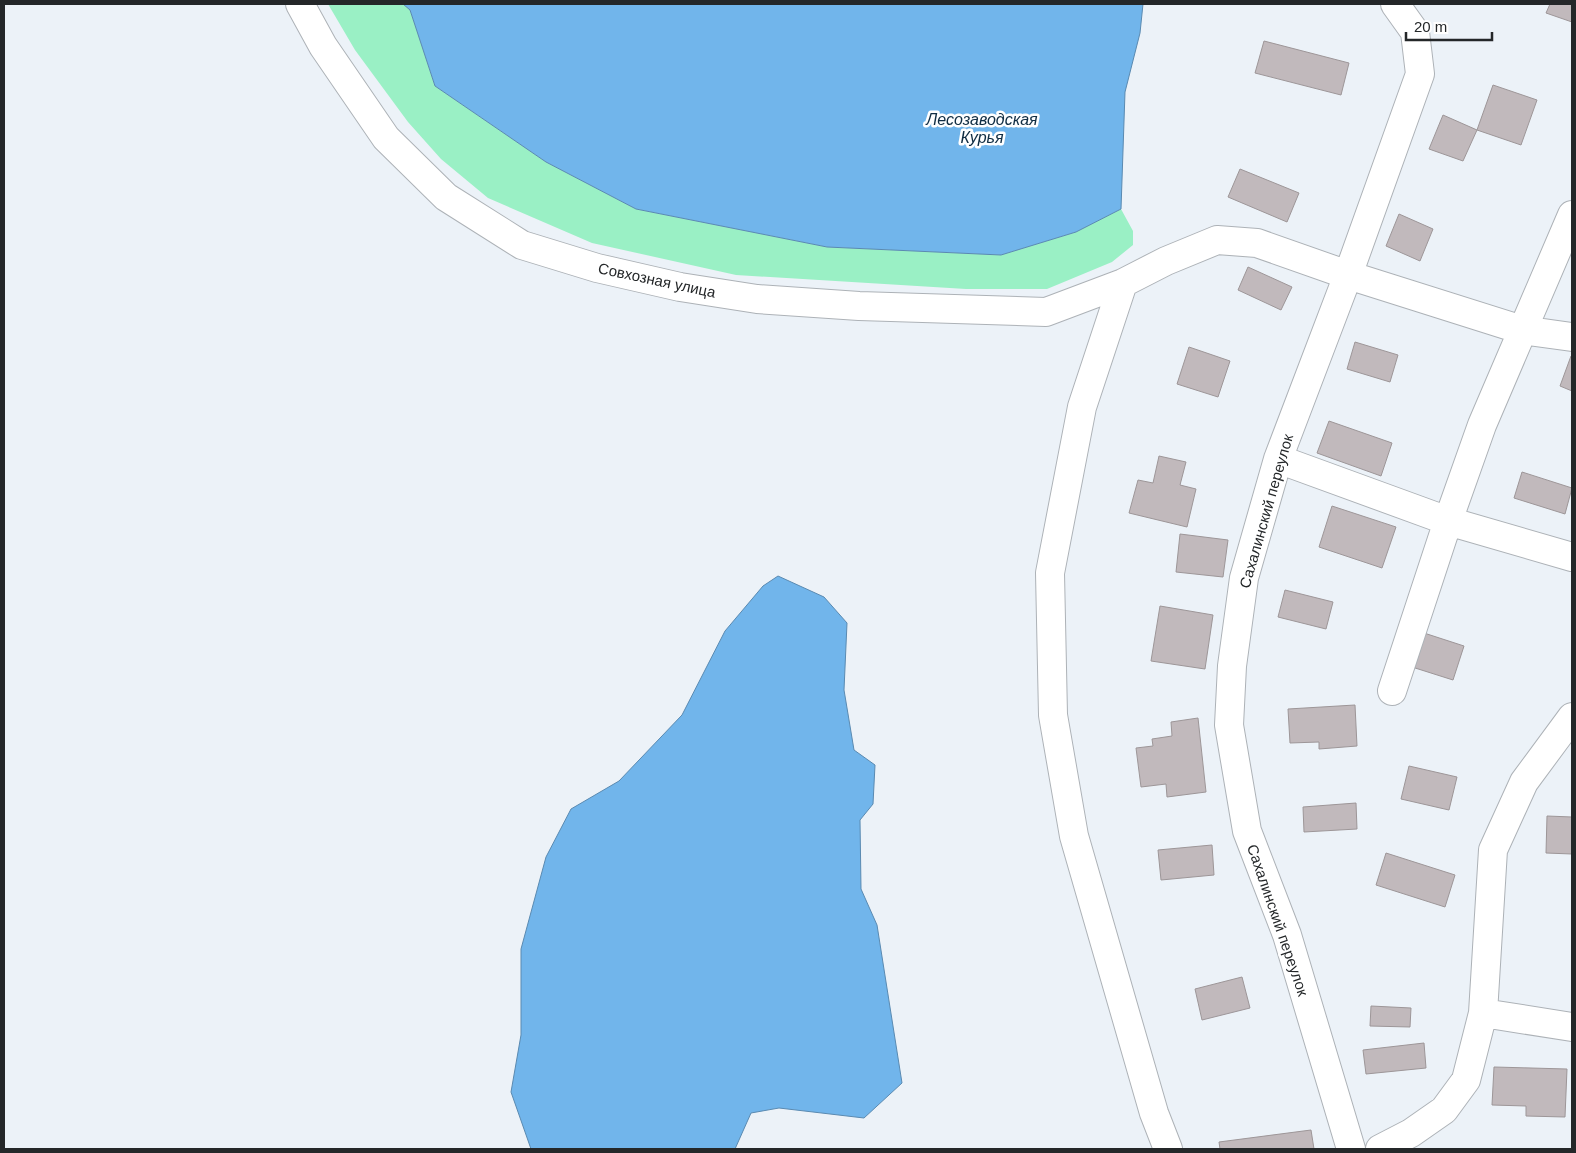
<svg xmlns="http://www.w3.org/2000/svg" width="1576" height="1153" viewBox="0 0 1576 1153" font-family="Helvetica,sans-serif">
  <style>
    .green { fill: #9af0c5 }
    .water { fill: #71b5eb; stroke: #5a8ab1 }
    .building { fill: #c1b9bc; stroke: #9d9698 }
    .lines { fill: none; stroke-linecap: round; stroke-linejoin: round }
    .minor-casing { stroke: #adb2b7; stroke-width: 30 }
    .minor { stroke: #fff; stroke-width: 28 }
    .labels { text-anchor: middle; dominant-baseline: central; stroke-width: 5; stroke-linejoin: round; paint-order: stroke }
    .street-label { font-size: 15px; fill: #242729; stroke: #fff }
    .water-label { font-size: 16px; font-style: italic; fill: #102d43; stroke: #fff }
  </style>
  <rect width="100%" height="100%" fill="#ecf2f8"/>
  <path class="green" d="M328,4H403L410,10L435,86L546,162L636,209L827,247L1001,255L1076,232L1121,209L1133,231V245L1112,262L1047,289H966L736,275L592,243L488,198L441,159L408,122L355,50Z"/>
  <path class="water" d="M403,4H1143L1140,33L1125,92L1121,209L1076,232L1001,255L827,247L636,209L546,162L435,86L410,10Z
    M778,576L824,597L847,623L844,690L854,750L875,765L873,804L860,820L861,889L877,925L902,1083L864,1118L779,1108L751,1113L735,1149H531L511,1092L521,1035V949L546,857L571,809L619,781L682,715L725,631L763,586Z"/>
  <path class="building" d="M1550,4H1572V22L1546,13Z
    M1264,41L1349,63L1341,95L1255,73Z
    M1493,85L1537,100L1521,145L1477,130Z
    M1443,115L1477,130L1463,161L1429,149Z
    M1240,169L1299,193L1287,222L1228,197Z
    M1399,214L1433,229L1420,261L1386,246Z
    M1248,267L1292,287L1281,310L1238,290Z
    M1355,342L1398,355L1390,382L1347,369Z
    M1189,347L1230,361L1218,397L1177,384Z
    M1571,356L1572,357V391L1560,386Z
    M1329,421L1392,443L1381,476L1317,453Z
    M1159,456L1186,462L1180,485L1196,489L1187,527L1129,513L1138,480L1153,483Z
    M1522,472L1572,488L1565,514L1514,498Z
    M1332,506L1396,527L1382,568L1319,547Z
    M1180,534L1228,540L1223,577L1176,572Z
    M1285,590L1333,602L1326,629L1278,617Z
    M1160,606L1213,615L1205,669L1151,661Z
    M1424,633L1464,646L1453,680L1412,667Z
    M1355,705L1357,746L1319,749V742L1290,743L1288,709Z
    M1198,718L1206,792L1167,797L1166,784L1141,787L1136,748L1153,746L1152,739L1172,736L1171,722Z
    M1409,766L1457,777L1449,810L1401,799Z
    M1356,803L1357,829L1304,832L1303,807Z
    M1547,816L1572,817V854L1546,853Z
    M1212,845L1214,875L1161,880L1158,850Z
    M1386,853L1455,875L1445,907L1376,885Z
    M1242,977L1250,1008L1202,1020L1195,989Z
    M1371,1006L1411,1008L1410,1027L1370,1026Z
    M1424,1043L1426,1068L1366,1074L1363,1050Z
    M1494,1067L1567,1069L1565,1117L1526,1116V1106L1492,1105Z
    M1311,1130L1314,1149H1220L1219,1142Z"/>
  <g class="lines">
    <g class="minor-casing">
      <path id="minor" d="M300,4L323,46L386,138L446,197L522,245L597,268L680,287L757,299L859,306L1046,312L1123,283L1166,261L1217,240L1257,243L1348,275L1522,330L1572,337
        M1123,283L1082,407L1050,573L1053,715L1074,836L1154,1113L1168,1149
        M1278,459L1448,521L1572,557
        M1392,691L1448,521L1482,425L1572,215
        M1483,1013L1572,1027
        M1351,1149L1287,935L1247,831L1229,725L1232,666L1244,578L1278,459L1348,275L1420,74L1415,32L1395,4
        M1380,1149L1411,1133L1444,1110L1466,1080L1483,1013L1493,850L1524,782L1572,717"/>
    </g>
    <use href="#minor" class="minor"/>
  </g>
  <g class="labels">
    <g class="street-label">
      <text transform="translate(657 280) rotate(12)">Совхозная улица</text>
      <text transform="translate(1266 511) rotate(-74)">Сахалинский переулок</text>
      <text transform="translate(1278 920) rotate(71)">Сахалинский переулок</text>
    </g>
    <g class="water-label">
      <text x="982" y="119">Лесозаводская<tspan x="982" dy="18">Курья</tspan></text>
    </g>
  </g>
  <rect width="1576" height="1153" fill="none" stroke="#242729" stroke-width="10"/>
  <path d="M1406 32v8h86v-8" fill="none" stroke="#242729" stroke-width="2.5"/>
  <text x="1414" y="32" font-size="15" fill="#242729" stroke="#ffffff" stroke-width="4" paint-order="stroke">20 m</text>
</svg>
